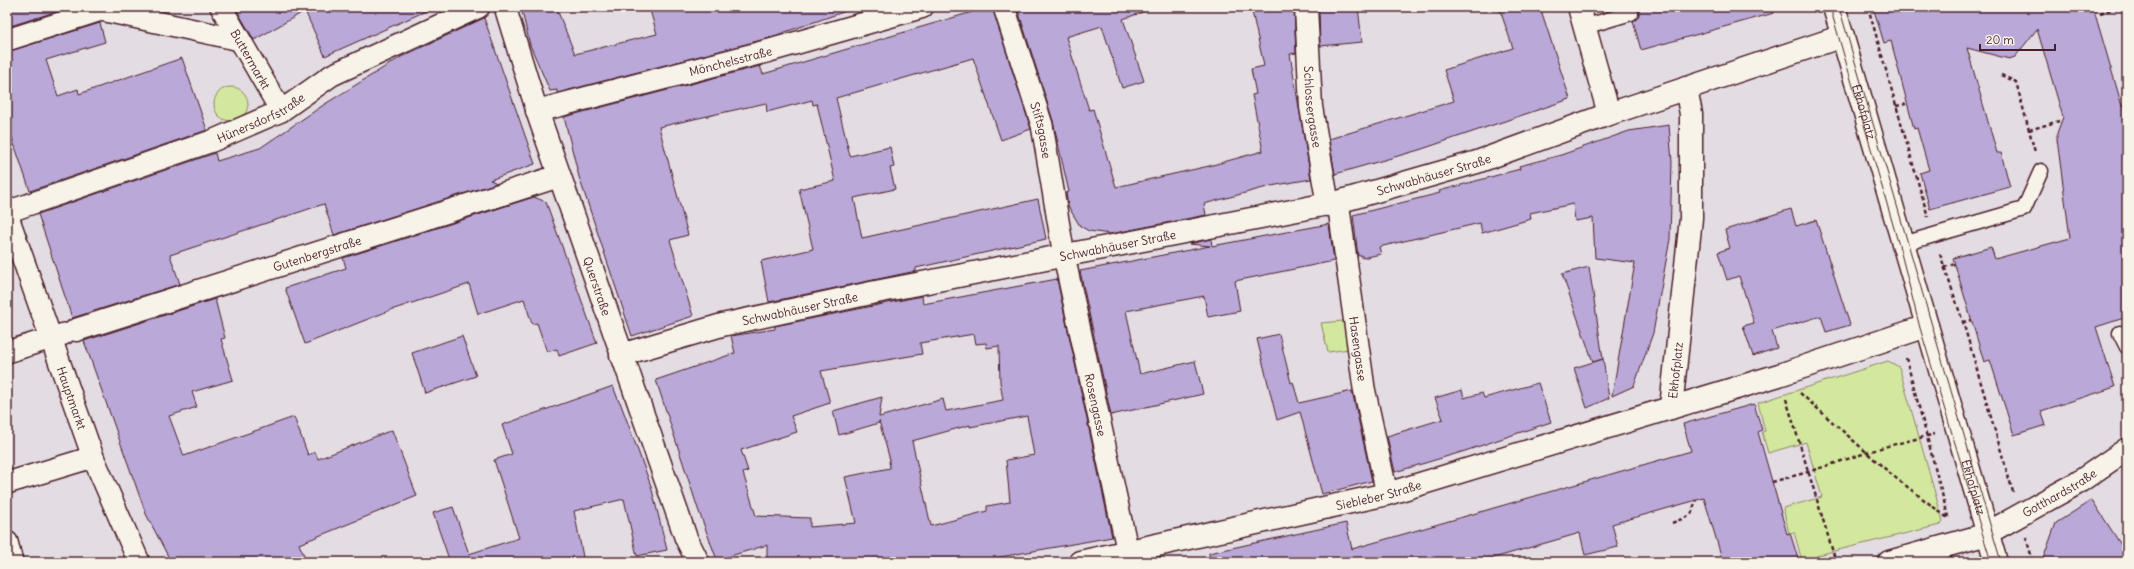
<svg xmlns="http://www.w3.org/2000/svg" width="2134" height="569" viewBox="0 0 2134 569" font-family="Delius,sans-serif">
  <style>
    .green { fill: #d2e89e; stroke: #8e8464 }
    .building { fill: #b9a8d8; stroke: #4a1f2b; fill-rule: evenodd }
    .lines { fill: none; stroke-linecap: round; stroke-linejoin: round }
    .service-casing { stroke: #4a1f2b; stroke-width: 17 }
    .pedestrian-casing { stroke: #4a1f2b; stroke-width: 24 }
    .minor-casing { stroke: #4a1f2b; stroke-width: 25 }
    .secondary-casing { stroke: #4a1f2b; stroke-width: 25 }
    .path { stroke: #4a1f2b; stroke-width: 2.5; stroke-dasharray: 4 3; stroke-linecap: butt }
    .service { stroke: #f7f3e8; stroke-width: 14 }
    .pedestrian { stroke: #f7f3e8; stroke-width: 21 }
    .minor { stroke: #f7f3e8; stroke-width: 22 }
    .secondary { stroke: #f7f3e8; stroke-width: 22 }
    .tram { stroke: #4a1f2b; stroke-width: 1 }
    .labels { text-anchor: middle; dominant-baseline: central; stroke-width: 3; stroke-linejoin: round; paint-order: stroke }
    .street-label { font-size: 12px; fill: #4a1f2b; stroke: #f7f3e8 }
  </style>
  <rect width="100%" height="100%" fill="#e4dce3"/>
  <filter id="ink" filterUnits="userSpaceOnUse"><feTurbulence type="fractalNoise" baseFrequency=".025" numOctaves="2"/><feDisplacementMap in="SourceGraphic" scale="8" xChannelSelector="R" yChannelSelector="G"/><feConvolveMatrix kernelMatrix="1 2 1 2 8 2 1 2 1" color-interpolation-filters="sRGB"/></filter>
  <g filter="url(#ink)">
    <path class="green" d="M214 104a17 17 0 1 1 34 0a17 17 0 1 1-34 0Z
      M1343,321L1349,349L1328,352L1321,323Z
      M1888,361L1899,367L1943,521L1940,525L1826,553L1802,561L1794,532L1789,533L1783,508L1822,497L1806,442L1768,453L1762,432L1765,431L1758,403Z"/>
    <path class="building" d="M7,7H71L7,27Z
      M235,7H435L325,56L305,11L254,40Z
      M521,7H556L575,54L657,34L649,7H848L849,10L765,39L557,93V90L550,91L530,45Z
      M989,7H992L1031,129L1001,140L973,58L836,98L850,156L890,147L894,167L890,168L895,189L854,198L862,238L1038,199L1046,239L916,268V271L769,302L761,261L813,249L799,189L835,181L817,104L813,105L812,100L767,112L766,103L712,115L659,127L688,235L670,240L693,316L632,336L579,177L564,117L760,66L763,74Z
      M1017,7H1146V11L1123,19L1144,81L1122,88L1102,26L1066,37L1089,110L1093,109L1116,187L1209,166L1263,151L1252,95L1256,94L1251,69L1264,66L1251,7H1294L1296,53L1290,54L1311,179L1271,186L1204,204L1206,215L1110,234L1089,231L1080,226L1068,206L1066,193L1069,192L1053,121Z
      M1319,7H1358L1362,42L1320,46Z
      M1499,7H1540L1570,99L1419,150L1335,174L1329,139L1454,101L1444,70L1513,48Z
      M1637,7H1773L1774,13L1641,50L1633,21L1639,15Z
      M1873,7H2093L2122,106L2127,104V317L2096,327L2115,387L2041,411L2046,425L2014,435L1990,360L1984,362L1953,258L1991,247L1995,259L2070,238L2057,139V133L2063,117L2037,29L2015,57L2009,59L1967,48L1997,153H2001L2010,187L1930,209L1920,173L1929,170L1917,128L1914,129L1891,41L1884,43Z
      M484,18L535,164L490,180L497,183L334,235L324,204L170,255L180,284L72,318L38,214L215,153L217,161L260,148L325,104L401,57Z
      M100,23L105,42L46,60L58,96L78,89L79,94L182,58L207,130L30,191L7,123V52Z
      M1669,125L1672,162L1670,239L1653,333L1634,386L1612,396L1635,263L1595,258L1593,218L1575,221L1573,204L1530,213L1531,219L1482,233L1480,223L1379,247L1381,254L1362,258V255L1358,256L1353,215L1440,193L1439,191L1520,169L1519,166L1561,155L1629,131Z
      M534,197L546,202L597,343L559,356L557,349L547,352L537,323L532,324L524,299L478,314L469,284L391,310L305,344L285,288L346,268L343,258Z
      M1791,209L1796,226L1816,220L1850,325L1826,332L1821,316L1772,331L1777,348L1753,356L1743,326L1754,323L1739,276L1727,280L1718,252L1730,248L1725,230Z
      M1329,224L1334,261L1235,281L1240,311L1208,317L1204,296L1126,311L1140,374L1195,361L1203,394L1111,415L1080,271L1210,246L1189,244L1211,239L1212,246Z
      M1589,267L1603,359L1593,362L1562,274Z
      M1057,279L1112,537L972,562H767V545L717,560L698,509L656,380L735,353L731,336L775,329V326L922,296L923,304ZM974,334L976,344L986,343L987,348L999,346L1000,382L1003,400L946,411L943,399L879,417L882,397L833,411L839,435L879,423V421L890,460L889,461L890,468L845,477L856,523L810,527V518L756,516L743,473L748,471L741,450L797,432L791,416L830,403L821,371L922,354L920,343ZM1027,416L1034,455L1006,460L1010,502L987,506V511L931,526L912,441L970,425V427Z
      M215,299L225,338L221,339L233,380L192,392L197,407L169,416L184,456L294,417L308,455L315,452L318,459L392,430L417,496L299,544L307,562H171L146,514L84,341Z
      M1279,334L1291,383L1293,382L1299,403L1352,391L1372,481L1322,494L1300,412L1277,420L1257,339Z
      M462,336L476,376L425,393L412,353Z
      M1603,359L1609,398L1587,408L1574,368Z
      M1538,383L1551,422L1465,451L1395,472L1387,436L1443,419L1435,398L1462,390L1464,398L1482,393L1484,398Z
      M613,386L619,402H620L651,486L667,550L637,556L624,499L574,511L584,562H450L433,513L453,507L469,554L519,538L494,460L512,454L502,425Z
      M1754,404L1762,430L1758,432L1787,534L1790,533L1799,562H1723L1704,498L1612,524L1618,547L1585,555L1580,533L1480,562H1210L1209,553L1346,523L1352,549L1691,451L1683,424Z
      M2092,500L2125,551L2121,562H2042L2056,523Z"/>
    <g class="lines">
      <g class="service-casing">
        <path id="service" d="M1584,27L1631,13
          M1903,244L2024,209L2041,171
          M2120,333L2127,347"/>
      </g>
      <g class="pedestrian-casing">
        <g id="pedestrian">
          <path id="s1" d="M221,7L281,111"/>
          <path d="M505,7L537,111"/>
          <path id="s2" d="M1004,7L1042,125L1064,256L1128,553"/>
          <path d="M7,40L101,10L240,40"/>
          <path id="s3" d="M1338,202L1364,388L1387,494"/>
          <path id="s4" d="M7,212L212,141L281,111L332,75L479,7"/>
          <path id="s5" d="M7,214L93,457L139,562"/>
          <path d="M7,352L64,334"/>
          <path d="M7,483L93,457"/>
          <path d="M7,542L12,562"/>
        </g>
      </g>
      <g class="minor-casing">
        <g id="minor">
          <path id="s6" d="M1306,7L1311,107L1328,205"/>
          <path d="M1579,7L1609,114"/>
          <path id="s7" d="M76,330L559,176"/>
          <path id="s8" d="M621,355L722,325L871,293L1338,202L1477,162L1609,114L1843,36"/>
          <path id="s9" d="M1671,408L1691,218V114L1686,88"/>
          <path id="s10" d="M698,562L686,538L537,111L768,51L922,7"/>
          <path id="s11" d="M1080,562L1387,494L1779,375L1927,326"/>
          <path id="s12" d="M1889,562L1984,535L2076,484L2127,449"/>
        </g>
      </g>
      <g class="secondary-casing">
        <g id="secondary">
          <path id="s13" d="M1834,7L1996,562"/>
        </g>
      </g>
      <path class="path" d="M1868,7L1928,217
        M2100,13L2119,7
        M2001,75L2016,82L2035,152
        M1896,106L1906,104
        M2029,130L2059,121
        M1940,254L1963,322L2013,492
        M1944,267L1955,264
        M1963,322L1972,320
        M1906,358L1949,520
        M1800,393L1892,475L1949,519
        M1786,399L1836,562
        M1772,482L1808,472L1884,447L1935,434
        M1672,523L1691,515L1696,500
        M2026,537L2033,562"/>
      <use href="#service" class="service"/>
      <use href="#pedestrian" class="pedestrian"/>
      <use href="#minor" class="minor"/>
      <use href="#secondary" class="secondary"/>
      <path class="tram" d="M1830,7L1900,249L1920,328L1991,562
        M1839,7L2001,562"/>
    </g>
  </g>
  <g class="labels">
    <g class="street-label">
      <text stroke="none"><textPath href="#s1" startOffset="60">Buttermarkt</textPath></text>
      <text stroke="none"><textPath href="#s10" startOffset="679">Mönchelsstraße</textPath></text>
      <text stroke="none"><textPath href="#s6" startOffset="100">Schlossergasse</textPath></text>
      <text stroke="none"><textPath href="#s13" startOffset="109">Ekhofplatz</textPath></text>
      <text stroke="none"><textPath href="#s4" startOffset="271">Hünersdorfstraße</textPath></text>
      <text stroke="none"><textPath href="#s2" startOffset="129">Stiftsgasse</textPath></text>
      <text stroke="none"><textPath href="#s8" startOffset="833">Schwabhäuser Straße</textPath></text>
      <text stroke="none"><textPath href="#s8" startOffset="509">Schwabhäuser Straße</textPath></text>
      <text stroke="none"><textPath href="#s7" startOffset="253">Gutenbergstraße</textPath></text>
      <text transform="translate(597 286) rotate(71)">Querstraße</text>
      <text stroke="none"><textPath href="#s8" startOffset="185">Schwabhäuser Straße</textPath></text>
      <text stroke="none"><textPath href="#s3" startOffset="148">Hasengasse</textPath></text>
      <text stroke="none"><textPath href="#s9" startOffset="38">Ekhofplatz</textPath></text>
      <text stroke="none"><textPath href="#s5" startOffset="195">Hauptmarkt</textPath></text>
      <text stroke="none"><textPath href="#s2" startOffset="409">Rosengasse</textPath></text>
      <text stroke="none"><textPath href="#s13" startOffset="500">Ekhofplatz</textPath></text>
      <text stroke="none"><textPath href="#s12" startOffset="185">Gotthardstraße</textPath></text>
      <text stroke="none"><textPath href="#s11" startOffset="306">Siebleber Straße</textPath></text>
    </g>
  </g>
  <rect width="2134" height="569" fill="none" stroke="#f7f3e8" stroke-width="24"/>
  <rect x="12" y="12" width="2110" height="545" fill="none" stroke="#4a1f2b" stroke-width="1.5" filter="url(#ink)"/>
  <path d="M1980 44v6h75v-6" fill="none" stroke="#4a1f2b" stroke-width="2"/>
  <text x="1986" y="44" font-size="12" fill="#4a1f2b" stroke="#f7f3e8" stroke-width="3" paint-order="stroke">20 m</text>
</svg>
